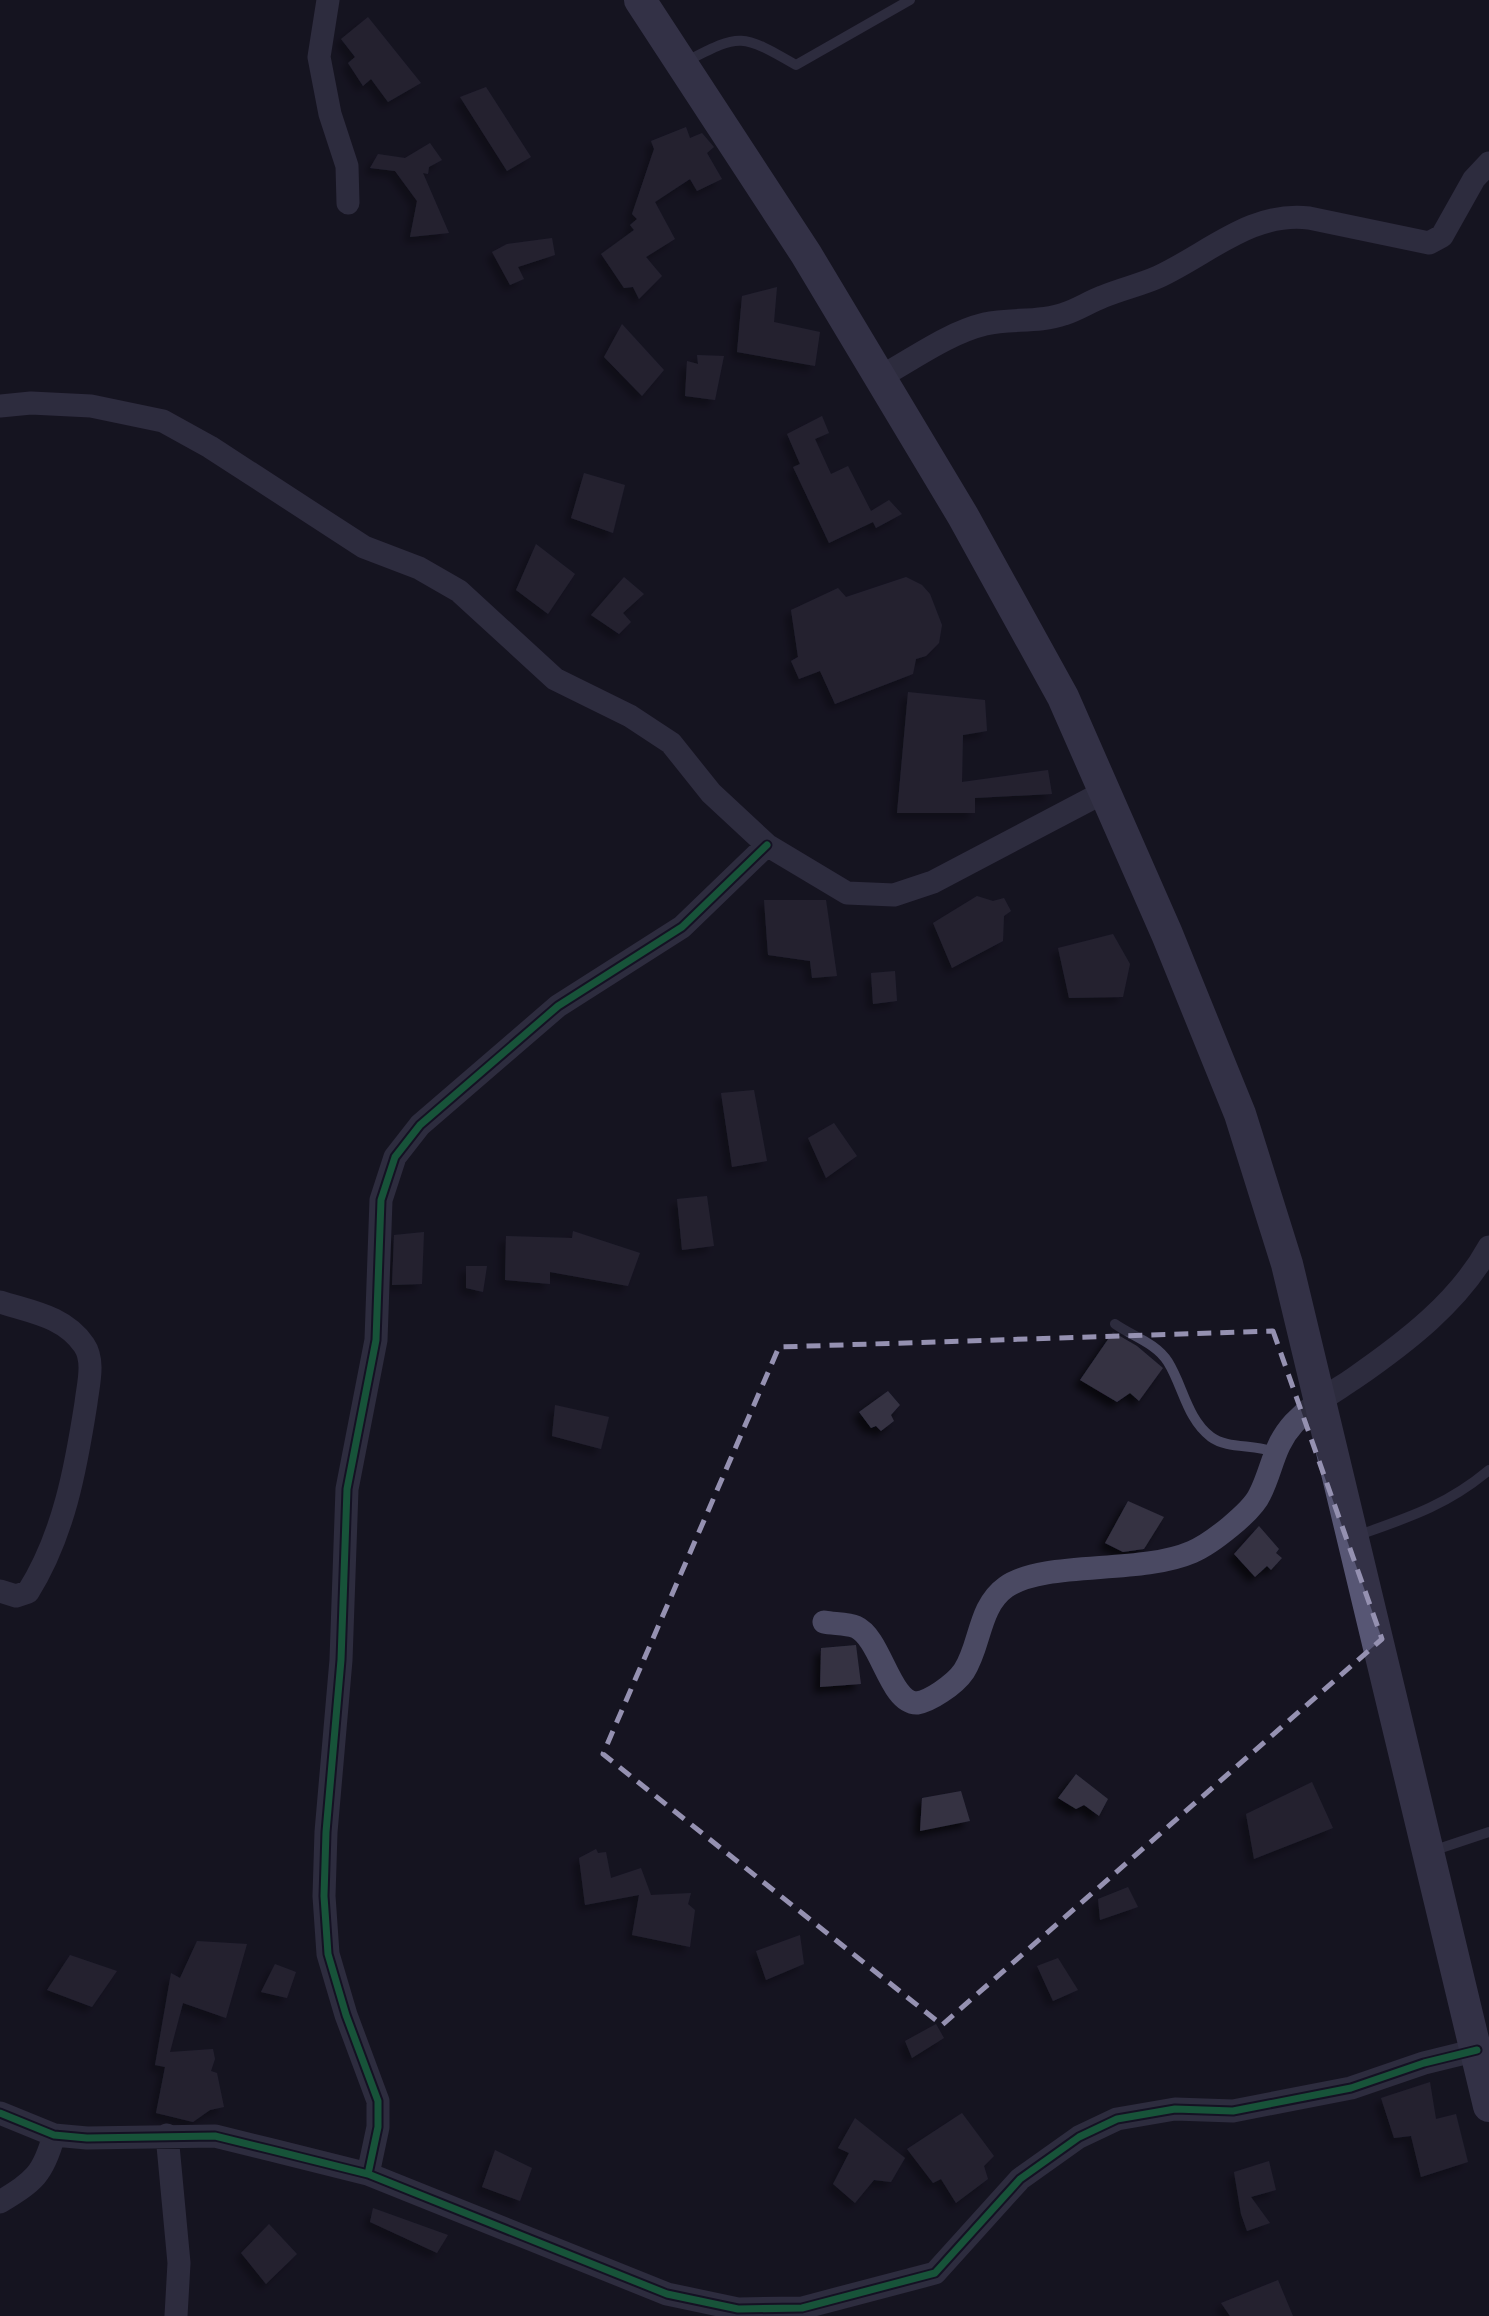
<svg xmlns="http://www.w3.org/2000/svg" width="1489" height="2316" viewBox="0 0 1489 2316" font-family="Jost,sans-serif">
  <style>
    .building { fill: #343243; filter: url(#shadow) }
    .lines { fill: none; stroke-linecap: round; stroke-linejoin: round }
    .service { stroke: #4a4962; stroke-width: 10 }
    .minor { stroke: #4a4962; stroke-width: 23 }
    .secondary { stroke: #575674; stroke-width: 32 }
    .cycleway-casing { stroke: #130f26; stroke-width: 11 }
    .cycleway { stroke: #1a9f57; stroke-width: 7 }
    .marked { fill: none; stroke: #9591b1; stroke-width: 5; stroke-dasharray: 14 9; stroke-linejoin: round }
  </style>
  <defs>
    <filter id="shadow"><feDropShadow dx="-6" dy="6" stdDeviation="3.5" flood-color="#0009"/></filter>
  </defs>
  <rect width="100%" height="100%" fill="#161421"/>
  <path class="building" d="M368,17L421,83L388,102L371,79L363,86L348,63L355,57L341,39Z
    M486,87L531,157L507,171L460,97Z
    M686,127L690,138L702,133L714,147L707,153L722,179L697,191L690,179L655,202L675,239L646,257L662,276L639,299L633,287L624,288L601,254L634,230L630,225L637,219L632,214L654,149L651,141Z
    M430,143L442,160L429,167L428,174L423,173L449,233L410,237L417,201L395,171L370,168L378,154L405,158Z
    M552,238L555,255L518,267L524,279L510,285L492,252L507,244Z
    M777,287L774,322L820,332L815,366L737,352L742,296Z
    M622,324L664,370L642,396L604,357Z
    M697,355L724,356L715,400L685,396L687,361L698,364Z
    M822,416L829,433L815,439L831,474L848,466L871,511L889,500L902,514L876,528L873,522L829,543L793,467L800,464L787,434Z
    M584,473L625,485L613,533L571,518Z
    M536,544L575,574L548,614L516,590Z
    M624,577L644,594L623,613L631,622L619,634L591,615Z
    M906,577L922,585L930,594L942,625L939,643L926,656L916,659L913,674L835,704L820,671L799,679L791,661L798,657L791,610L838,588L846,597Z
    M908,692L985,700L987,731L963,735L962,782L1048,770L1052,794L975,798V813H897Z
    M977,896L993,901L1004,898L1011,911L1004,916L1003,941L952,968L933,923Z
    M764,900H826L837,976L812,978L810,961L768,955Z
    M1113,934L1130,964L1123,997L1069,998L1058,948Z
    M895,971L897,1001L873,1004L871,973Z
    M754,1090L767,1161L732,1167L721,1093Z
    M834,1123L857,1156L826,1178L808,1138Z
    M707,1196L714,1246L682,1250L677,1199Z
    M573,1231L640,1253L628,1286L550,1272V1284L505,1280L506,1236L572,1238Z
    M424,1232L422,1284L392,1285L394,1235Z
    M466,1266H487L483,1292L466,1288Z
    M1113,1332L1137,1346L1163,1368L1139,1401L1130,1393L1117,1402L1080,1380Z
    M888,1391L900,1405L891,1415L894,1421L881,1431L876,1426L871,1428L859,1412Z
    M555,1405L609,1417L601,1449L552,1436Z
    M1128,1501L1164,1517L1144,1549L1123,1552L1105,1543Z
    M1259,1526L1279,1549L1276,1553L1282,1558L1271,1570L1267,1566L1255,1577L1234,1554Z
    M856,1645L861,1684L820,1687L821,1648Z
    M1076,1774L1108,1799L1099,1816L1084,1805L1076,1809L1058,1798Z
    M1312,1782L1333,1828L1254,1859L1246,1814Z
    M961,1791L970,1821L920,1831L922,1798Z
    M596,1849L598,1853L606,1852L611,1878L641,1868L651,1895L691,1893L688,1904L695,1910L690,1947L632,1935L639,1895L585,1905L579,1858Z
    M1128,1887L1138,1907L1100,1920L1098,1899Z
    M800,1935L804,1964L766,1980L756,1951Z
    M197,1941L247,1944L226,2018L183,2003L170,2052L213,2049L215,2059L211,2071L217,2073L224,2107L210,2110L193,2122L156,2113L165,2067L155,2065L171,1973L180,1978Z
    M70,1955L117,1971L92,2007L47,1990Z
    M1058,1958L1078,1990L1053,2001L1037,1966Z
    M275,1964L296,1972L287,1998L261,1992Z
    M936,2024L944,2038L912,2058L905,2041Z
    M1430,2082L1436,2119L1456,2114L1468,2162L1421,2177L1411,2136L1394,2138L1381,2098Z
    M962,2113L994,2156L984,2166L988,2179L956,2203L941,2179L933,2183L907,2149Z
    M855,2118L905,2158L891,2182L874,2180L855,2203L833,2184L849,2153L838,2148Z
    M495,2150L532,2168L520,2201L482,2187Z
    M1269,2161L1276,2190L1251,2197L1270,2223L1247,2231L1241,2214L1234,2172Z
    M373,2208L448,2235L437,2253L370,2222Z
    M269,2224L297,2254L266,2284L241,2253Z
    M1278,2280L1293,2316H1230L1221,2303Z"/>
  <g class="lines">
    <path class="service" d="M683,63C740,34 739,32 796,65L910,0
      M1115,1324C1132,1336 1156,1343 1168,1362C1183,1386 1187,1419 1211,1437C1227,1449 1255,1444 1274,1452
      M1356,1536C1407,1518 1446,1506 1489,1470
      M1432,1851L1489,1832"/>
    <path class="minor" d="M328,0L319,57L330,114L347,166L348,203
      M880,377C913,359 948,333 985,324C1011,318 1038,323 1064,314C1077,310 1089,302 1102,297C1121,289 1140,285 1158,277C1208,254 1251,211 1309,218L1429,243L1442,236L1474,179L1489,163
      M0,406L31,403L91,406L163,421L210,447L364,547L419,568L459,591L555,679L630,716L671,743L711,793L767,845L847,893L894,895L933,882L1104,792
      M0,1302C31,1312 64,1316 84,1345C95,1361 88,1385 86,1403C76,1467 64,1535 28,1592L16,1596L0,1591
      M824,1622C833,1624 847,1623 856,1627C881,1638 890,1704 917,1703C924,1702 935,1696 941,1692C950,1686 958,1680 964,1671C981,1645 978,1607 1006,1587C1045,1560 1139,1575 1192,1552C1211,1544 1252,1512 1260,1494C1273,1468 1273,1446 1294,1423C1312,1404 1332,1393 1353,1379C1405,1343 1459,1302 1489,1247
      M0,2113L54,2135L87,2138L215,2136L272,2150L368,2174L667,2294L738,2309L802,2308L935,2273L1020,2179L1079,2137L1117,2119L1175,2109L1233,2111L1351,2088L1424,2063L1477,2050
      M167,2135L179,2263L176,2316
      M368,2174L378,2127V2101L346,2015L328,1954L324,1896L326,1832L341,1660L347,1489L376,1340L381,1200L395,1157L420,1125L558,1006L682,927L767,845
      M0,2202C34,2181 43,2175 54,2135"/>
    <path class="secondary" d="M640,0L806,254L963,516L1063,697L1167,934L1240,1114L1287,1264L1489,2106"/>
    <g class="cycleway-casing">
      <path id="cycleway" d="M0,2113L54,2135L87,2138L215,2136L272,2150L368,2174L667,2294L738,2309L802,2308L935,2273L1020,2179L1079,2137L1117,2119L1175,2109L1233,2111L1351,2088L1424,2063L1477,2050
        M368,2174L378,2127V2101L346,2015L328,1954L324,1896L326,1832L341,1660L347,1489L376,1340L381,1200L395,1157L420,1125L558,1006L682,927L767,845"/>
    </g>
    <use href="#cycleway" class="cycleway"/>
  </g>
  <path d="M0 0H1489V2316H0ZM1273,1331L1382,1639L942,2025L603,1754L779,1347Z" fill="#161421" fill-opacity=".55" fill-rule="evenodd"/>
  <path class="marked" d="M1273,1331L1382,1639L942,2025L603,1754L779,1347Z"/>
</svg>
